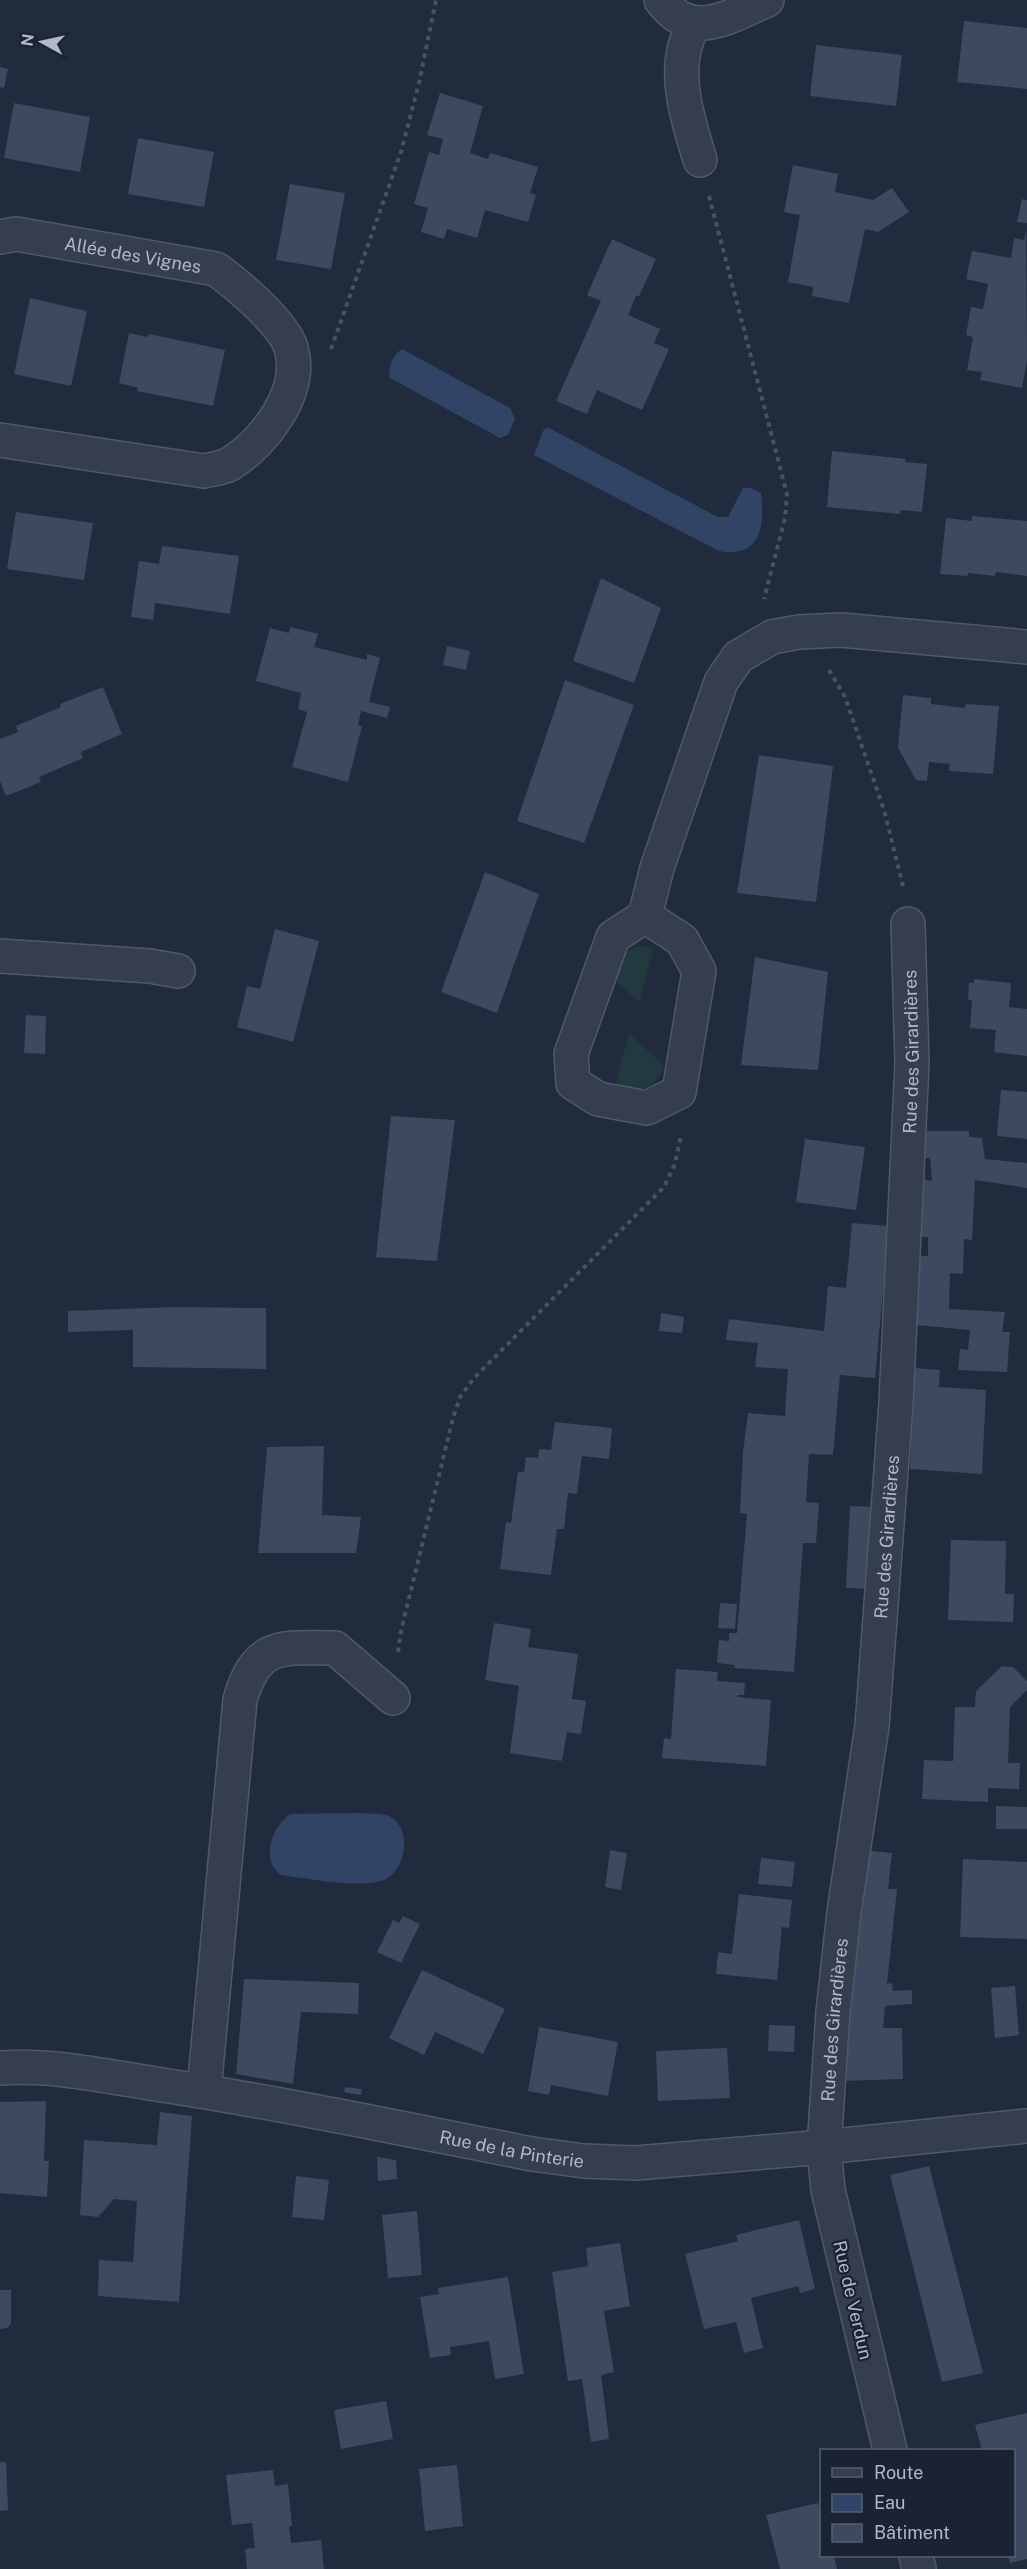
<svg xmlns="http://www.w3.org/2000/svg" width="1027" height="2569" viewBox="0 0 1027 2569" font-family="'Public Sans',sans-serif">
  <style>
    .green { fill: #223a3f }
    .water { fill: #314465 }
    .building { fill: #3c495e }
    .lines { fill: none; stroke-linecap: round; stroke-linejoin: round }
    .minor-casing { stroke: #505869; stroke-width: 36 }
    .path { stroke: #40575c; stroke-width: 4; stroke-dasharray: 4.5 4.5; stroke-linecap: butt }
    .minor { stroke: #343e4e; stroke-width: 33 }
    .labels { text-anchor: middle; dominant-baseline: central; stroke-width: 4.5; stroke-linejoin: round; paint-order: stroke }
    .street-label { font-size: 18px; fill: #b0b8ca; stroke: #1a2333 }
  </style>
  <rect width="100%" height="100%" fill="#202b3e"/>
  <path class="green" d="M638,946L654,948L639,1002L609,974L623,952Z
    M629,1033L664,1066C655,1090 637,1091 614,1091Z"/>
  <path class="water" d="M402,349L510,408L515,419L508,435L500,438L390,378C388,366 392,356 402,349Z
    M547,427L718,517H728L743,488H751L761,493C765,526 761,559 719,551L534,455L543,431Z
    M361,1813C368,1814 382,1813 389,1816C412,1827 407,1868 386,1879C363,1890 306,1878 280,1875C277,1871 272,1866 271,1862C266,1845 276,1824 290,1814Z"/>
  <path class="building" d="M964,21L1027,28V89L957,82Z
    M816,45L902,55L896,106L810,96Z
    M0,67L8,69L4,88L0,87Z
    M440,93L483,106L470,153L488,159L490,153L538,167L530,193L536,195L528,222L485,210L477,238L447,229L444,239L421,232L428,208L414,204L429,152L439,155L443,139L427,135Z
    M14,103L90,117L80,172L4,158Z
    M138,138L214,152L204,207L128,194Z
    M793,165L838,174L835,192L873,200L892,188L909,212L878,232L865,229L849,303L812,296L813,287L788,282L800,215L784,212Z
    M290,184L345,193L331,269L276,260Z
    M1022,199L1027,200V223L1017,222Z
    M1026,229L1027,361L1022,388L980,380L982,372L967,370L973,337L966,335L971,307L983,309L988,284L966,279L972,251L1011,258L1014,238L1024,240Z
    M612,239L656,259L639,296H636L628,315L660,329L654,343L669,349L642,410L597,390L587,414L556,401L601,301L587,295Z
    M30,298L87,311L71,386L14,374Z
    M129,333L148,337L149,334L225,350L213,406L137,391L138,388L119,383Z
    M832,451L906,459L905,462L927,464L922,512L901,510L900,514L827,507Z
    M16,512L93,523L84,580L7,569Z
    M972,516L1027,521V576L996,572L995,576L968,573V576L940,574L946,518L972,521Z
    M162,546L239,556L230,614L155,603L153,620L131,617L139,561L159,564Z
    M601,578L661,608L634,683L573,661Z
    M290,627L318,634L314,647L367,660V654L380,658L369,702L390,707L387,718L361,711L358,725L362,726L348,782L292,767L307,712L298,709L301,693L256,681L270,628L289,633Z
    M447,646L470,651L466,670L443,665Z
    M565,680L634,705L584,843L517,821Z
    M103,687L122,734L81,752L83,758L39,777L41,782L6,796L0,781V739L18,732L16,726L61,707L60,704Z
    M903,695L931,698V704L965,708L966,704L999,706L993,774L949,771L950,764L929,762L927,781L916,780L898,748Z
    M759,755L833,766L816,902L737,893Z
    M485,872L539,894L497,1013L441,992Z
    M275,929L319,941L293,1042L237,1027L247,986L260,989Z
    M755,957L828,972L818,1070L741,1065Z
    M974,979L1011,983L1009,1007L1027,1009V1056L994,1052L996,1030L970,1028L972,1000H968L969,983H974Z
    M26,1015L46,1016L45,1054L24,1053Z
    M1001,1090L1027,1092V1139L997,1136Z
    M391,1116L455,1120L437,1261L376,1257Z
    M925,1131H969V1137L982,1138L985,1159L1027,1163V1188L975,1180L972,1240L964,1239L963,1274L950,1273L949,1309L1005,1312L1002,1332H1010L1007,1372L958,1370L960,1349L968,1350L970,1330L917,1325L919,1256H928V1237H921L924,1179L932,1181L930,1158H924Z
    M805,1139L865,1147L856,1210L796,1202Z
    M852,1223L889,1226L875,1378L840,1375L833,1455L809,1454L806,1502L819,1503L816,1543H803L794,1672L734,1668L735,1665L717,1663L719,1640L729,1641V1633H737L747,1514L740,1513L743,1452L748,1413L785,1416L788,1369L755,1367L758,1343L726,1340L729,1319L824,1331L828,1286L846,1288Z
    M175,1307L266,1308V1369L133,1367V1330L68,1332V1311Z
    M661,1313L684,1317L682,1333L659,1331Z
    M914,1368L940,1370L939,1387L986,1390L982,1474L910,1469Z
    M555,1422L612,1428L609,1459L582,1456L577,1494L568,1493L564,1529H557L551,1575L500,1569L506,1522L511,1523L518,1472H524L526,1457L538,1458L539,1449L551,1450Z
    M324,1446L322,1515L361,1517L356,1553H258L267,1447Z
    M850,1506L878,1507L875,1589L846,1588Z
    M951,1540L1006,1541L1005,1594H1014L1013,1622L948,1620Z
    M720,1603L737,1604L735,1629L718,1628Z
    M494,1623L531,1629L528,1647L578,1654L572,1699L586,1701L581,1734L567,1732L562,1761L510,1753L519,1686L485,1680Z
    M1002,1666L1013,1667L1027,1681V1690L1010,1707L1008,1763H1020L1019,1789L988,1788V1802L922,1799L924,1760L953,1761L955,1707H975L976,1691Z
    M676,1669L718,1672L717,1681L745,1683L744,1695H738L737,1697L771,1700L766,1766L662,1758L664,1738L671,1739Z
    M996,1806L1027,1807V1829H996Z
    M610,1850L627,1853L621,1890L605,1887Z
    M861,1850L892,1853L888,1889H897L887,1984L892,1983L893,1991L912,1990V2004L885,2006L883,2028H902L903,2079L842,2081Z
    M761,1858L795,1862L792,1887L758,1884Z
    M963,1859L1027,1862V1939L960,1937Z
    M739,1894L792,1900L789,1928L782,1927L777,1980L716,1974L718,1952L732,1954Z
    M403,1916L420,1924L401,1963L377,1952L393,1920L399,1923Z
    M422,1970L505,2009L483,2054L435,2032L424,2055L389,2038Z
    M244,1979L359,1983L358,2014L301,2012L293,2084L236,2074Z
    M1015,1986L1019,2035L995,2038L991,1988Z
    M769,2025L795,2026L794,2052L768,2051Z
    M539,2027L618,2042L608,2096L551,2085L549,2095L528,2091Z
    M727,2048L730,2098L658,2101L656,2051Z
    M345,2087L362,2089L361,2095L344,2092Z
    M46,2101L44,2161H49L47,2197L0,2193V2102Z
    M160,2112L192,2116L179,2302L98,2296L99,2260L133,2262L137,2201L114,2199L98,2217L80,2215L84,2140L157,2145Z
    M377,2157L396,2160L397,2179L378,2181Z
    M929,2166L983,2373L942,2382L890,2175Z
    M296,2176L329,2180L324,2220L292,2217Z
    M417,2211L422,2275L388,2278L382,2215Z
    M799,2220L815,2289L800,2293L798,2286L751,2298L763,2348L744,2353L736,2322L704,2329L685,2254L738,2241L736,2235Z
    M620,2243L630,2306L604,2311L614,2372L601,2375L609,2439L591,2442L582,2379L568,2381L552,2272L588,2266L586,2248Z
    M508,2277L524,2374L495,2379L489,2341L450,2347L451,2355L430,2358L420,2297L439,2294L438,2288Z
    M0,2290H11V2324L7,2328L0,2329Z
    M386,2401L393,2439L341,2449L334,2410Z
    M1027,2413V2559L1010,2563L1008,2556H1014V2450H982L975,2425Z
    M0,2462H6L8,2510L0,2511Z
    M457,2465L463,2526L425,2531L419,2469Z
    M273,2470L275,2486L288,2484L292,2526H289L291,2543L321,2540L324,2569H247L245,2549L255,2548L252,2523L232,2525L226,2475Z
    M818,2503L822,2518V2556H834L837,2569H780L766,2515Z"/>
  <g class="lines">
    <g class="minor-casing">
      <g id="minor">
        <path d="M661,0C692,42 728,17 767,0"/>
        <path d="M693,24C690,32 686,41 684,50C676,86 690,126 700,160"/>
        <path id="s1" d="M0,237L16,234L216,269C237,284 284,324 291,348C304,391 265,442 230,464C223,468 212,469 204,471L0,440"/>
        <path d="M645,916L682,940L699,971L679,1092L647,1108L598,1099L573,1083L571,1054L613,937L645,916L657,868L721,682L738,657L772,637L799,632L841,630L1027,647"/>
        <path d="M0,956L150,966L178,971"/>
        <path id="s2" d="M0,2068C54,2064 109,2077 162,2085C286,2104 409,2130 532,2154L584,2161L636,2163L824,2147L1027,2126"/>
        <path d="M204,2091L240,1700C257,1641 282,1648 335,1648L393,1698"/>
        <path id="s3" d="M890,2450L828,2190L824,2147L833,2012L844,1912L872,1726L896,1403L912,1063L908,924"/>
        <path d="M916,2556L919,2569"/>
      </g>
    </g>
    <path class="path" d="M709,196L787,494L785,518L764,599
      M331,349L401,152L419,83L436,0
      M829,670L845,697L884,810L903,886
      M398,1652L401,1631L453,1418L460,1397L474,1378L664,1187L675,1164L681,1135"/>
    <use href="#minor" class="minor"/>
  </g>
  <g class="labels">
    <g class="street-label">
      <text stroke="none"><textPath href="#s1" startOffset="135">Allée des Vignes</textPath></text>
      <text stroke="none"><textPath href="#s3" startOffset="1410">Rue des Girardières</textPath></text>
      <text stroke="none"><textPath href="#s3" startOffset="924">Rue des Girardières</textPath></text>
      <text stroke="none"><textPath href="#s3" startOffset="438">Rue des Girardières</textPath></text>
      <text stroke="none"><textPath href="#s2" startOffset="519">Rue de la Pinterie</textPath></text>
      <text transform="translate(853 2300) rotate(77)">Rue de Verdun</text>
    </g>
  </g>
  <rect x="820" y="2449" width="195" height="108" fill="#1a2333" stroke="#565f6f" stroke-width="1.5"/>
  <rect x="832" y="2468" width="30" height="9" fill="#343e4e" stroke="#565f6f" stroke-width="1.5"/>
  <text x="874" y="2479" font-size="18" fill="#b0b8ca">Route</text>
  <rect x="832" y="2494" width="30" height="18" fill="#314465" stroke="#565f6f" stroke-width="1.5"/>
  <text x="874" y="2509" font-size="18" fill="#b0b8ca">Eau</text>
  <rect x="832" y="2524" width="30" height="18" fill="#3c495e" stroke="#565f6f" stroke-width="1.5"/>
  <text x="874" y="2539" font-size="18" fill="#b0b8ca">Bâtiment</text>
  <g transform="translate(42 42) rotate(278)" stroke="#1a2333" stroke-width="4.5" paint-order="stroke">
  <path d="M0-4.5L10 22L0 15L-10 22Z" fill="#b0b8ca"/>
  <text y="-9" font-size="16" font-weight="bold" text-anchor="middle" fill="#b0b8ca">N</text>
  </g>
</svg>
